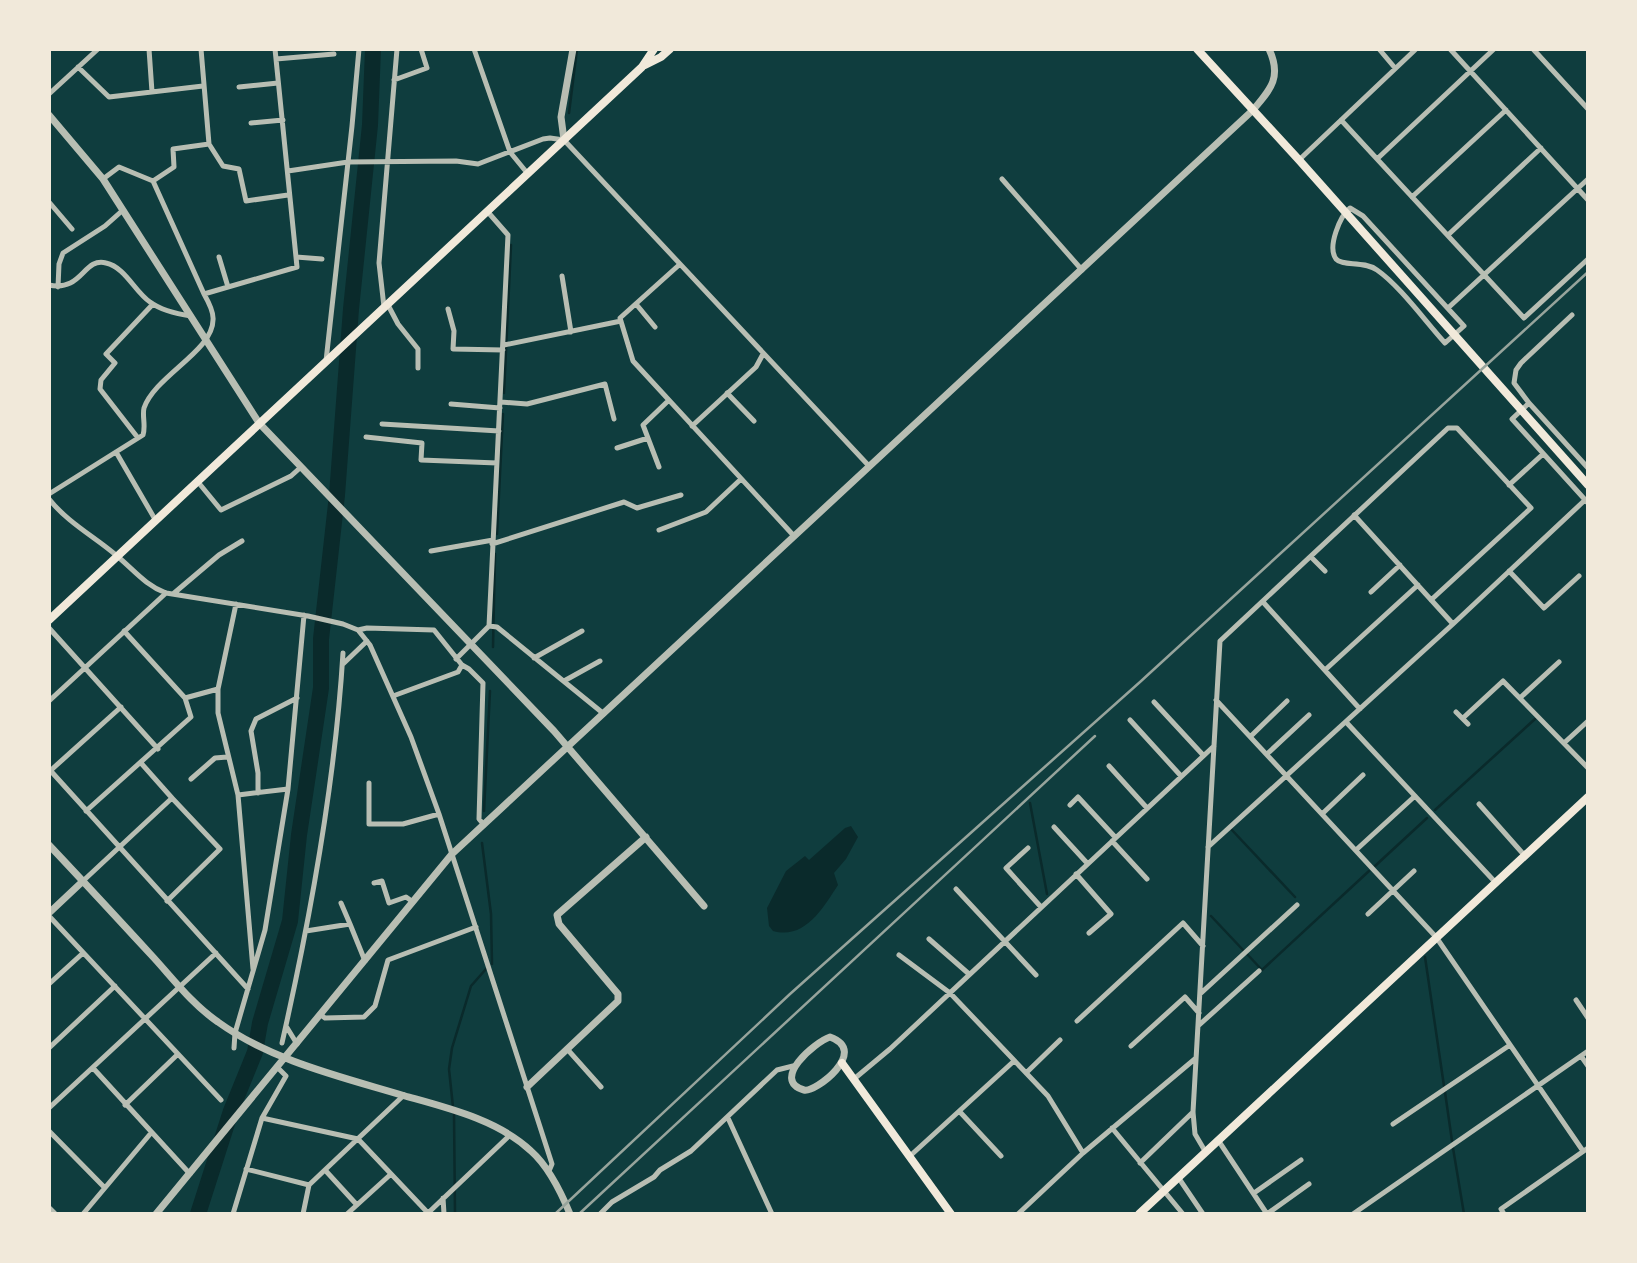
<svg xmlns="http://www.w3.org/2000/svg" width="1637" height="1263" viewBox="0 0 1637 1263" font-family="'Playfair Display',serif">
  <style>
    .water { fill: #0a2a2b }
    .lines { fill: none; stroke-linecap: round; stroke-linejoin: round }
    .stream { stroke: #0a2a2b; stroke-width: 2.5 }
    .river { stroke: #0a2a2b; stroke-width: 16 }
    .minor { stroke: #b8beb3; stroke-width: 5 }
    .tertiary { stroke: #b8beb3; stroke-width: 7 }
    .secondary { stroke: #f1e9da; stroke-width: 8 }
    .rail { stroke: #97a49c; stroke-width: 2.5 }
  </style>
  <rect width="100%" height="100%" fill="#0f3d3e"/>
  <path class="water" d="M851,826L858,837L846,859L834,873L838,885C823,908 805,940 773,931L769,926L767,908L786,871L805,856L809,860L845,828Z"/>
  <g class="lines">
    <path class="stream" d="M569,113L577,49
      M504,393L511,245
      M497,534L503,414
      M493,647L495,554
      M1030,803L1047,894
      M1435,810L1535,719
      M484,811L490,691
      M1231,829L1295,897
      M482,843L491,914L492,964
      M1375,866L1427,818
      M1211,916L1244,951
      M1247,954L1262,970L1369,871
      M1425,957L1444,1086
      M1445,1092L1452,1141
      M453,1107L449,1069L452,1048L471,986L486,969
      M454,1113L455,1214
      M1453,1148L1464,1214"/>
    <path class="river" d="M198,1214L231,1111L255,1052L260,1023L290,921L299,835L321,688V639L337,495L351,309L370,125L373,49"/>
    <path class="minor" d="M149,49L152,92
      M474,49L510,152L528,174
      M1379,49L1395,68
      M1450,49L1588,200
      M1533,49L1588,109
      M276,59L334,54
      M78,67L109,97L203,86
      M394,80L427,68L421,49
      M239,87L278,83
      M49,94L98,49
      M1341,120L1524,318L1588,259
      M251,123L283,120
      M209,144L223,166L239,169L246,201L288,195
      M1377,159L1494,49
      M1299,160L1416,49
      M288,171L348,162L456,161L478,164L543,139L550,138L564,140L869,466
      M103,179L119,167L153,181L174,167L173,149L209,144L201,49
      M1002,179L1082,270
      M153,181L204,294
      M1412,197L1506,110
      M49,202L72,229
      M1350,208L1363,216L1464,326L1445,343C1425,321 1400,286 1377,270C1363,260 1343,267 1336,259C1327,247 1340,216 1350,208Z
      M1448,235L1541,148
      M219,257L228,287
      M296,257L322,259
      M679,265L620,318L633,361L794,536
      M562,276L571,332
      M49,285C83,292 83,257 106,263C125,267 135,292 150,302C162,311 177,314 191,316
      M58,287L59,264L63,253L105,226L123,210
      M636,304L655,327
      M388,305L398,324L418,349V368
      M384,307L379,263L397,49
      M1448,308L1588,179
      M448,309L454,331L453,349L503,350
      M504,345L621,321
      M326,361L352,126L359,49
      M727,393L754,421
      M501,402L527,404L605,384L614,419
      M1529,403L1514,383L1516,370L1521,363L1572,315
      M451,404L500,408
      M382,424L499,431
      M692,426L756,367L763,354
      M366,437L422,443L421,460L497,463
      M138,438L100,389L101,380L115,363L106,354L153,304
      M617,448L648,438
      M116,452L156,521
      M659,467L643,425L668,401
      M1588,468L1529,403L1512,419L1588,503
      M198,482L221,510L291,476L301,467
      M1509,485L1543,454
      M49,494L143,435C146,426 142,416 144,408C155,376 213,351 213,320C214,312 208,301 204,294L297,267L275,49
      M49,499C68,523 95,537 117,556C134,570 145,585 166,593L308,616L343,624L358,630L370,645L411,737L439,814L552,1164L549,1171
      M1354,515L1453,624
      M659,530L706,512L741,479
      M492,544L624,502L637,508L681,495
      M431,551L493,540
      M1311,557L1325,571
      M1509,571L1544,608L1579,576
      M1371,592L1400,565
      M173,594L219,555L242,541
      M1263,602L1360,709
      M489,626L497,627L604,714
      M49,628L158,749
      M358,630L367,628L434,630L462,665L469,669L483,683L479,819L484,825
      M124,631L185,698
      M534,658L582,631
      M456,659L489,626L508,235L487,211
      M343,664L367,641
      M1325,670L1418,585
      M564,681L600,661
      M218,689V713L238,795L253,969
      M393,696L458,672L462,665
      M1521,697L1559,662
      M1216,700L1436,937L1583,1151
      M49,701L166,593
      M1154,702L1203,755
      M1456,712L1468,724
      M1463,718L1503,681L1588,768
      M1130,720L1181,776
      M1346,722L1496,883
      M1251,736L1287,701
      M1564,743L1588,721
      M1267,754L1309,715
      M1109,766L1147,808
      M49,769L248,989
      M50,771L121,707
      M191,779L215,758L227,757
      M369,783V824H403L439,814
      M258,793V773L251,731L256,719L297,698
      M238,795L288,789
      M1479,804L1525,856
      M1070,805L1078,797L1115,837
      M86,811L191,717L185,698L218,689L236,604
      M1322,814L1363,775
      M1054,827L1087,863
      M1112,841L1147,879
      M1208,847L1453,624L1585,500
      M1028,848L1006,868L1041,907
      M1356,850L1415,796
      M1076,874L1111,914L1089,933
      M83,881L172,798L141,763
      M374,883L382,881L389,903L406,897L413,902
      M956,889L1036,975
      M167,901L220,849L172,798
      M341,903L350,924
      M1368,914L1414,871
      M49,916L221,1100
      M306,931L350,924L365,961
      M929,939L969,974
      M899,955L950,993L1048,1096L1083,1153
      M49,984L83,953
      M1200,994L1297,905
      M1576,1000L1588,1018
      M321,1015L325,1018L364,1017L375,1006L388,960L476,927
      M1077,1021L1183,923L1203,946
      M286,1026L297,1044
      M1198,1026L1259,971
      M282,1043C311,915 335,784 343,653
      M1131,1046L1185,997L1199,1013
      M49,1048L115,986
      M234,1048L235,1033L265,930L288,789L304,615
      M568,1050L601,1087
      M1581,1056L1588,1066
      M93,1068L190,1174
      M1026,1073L1060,1040
      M854,1079L890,1049L1214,746
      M125,1105L178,1054
      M49,1108L216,953
      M960,1112L1001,1156
      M262,1118L358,1139L428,1213
      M728,1118L772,1214
      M1393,1124L1510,1045
      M1112,1128L1183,1214
      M49,1131L104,1187
      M1218,1140L1267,1214L1309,1184
      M1205,1151L1195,1134L1193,1112L1220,641L1448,428H1457L1531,508L1431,600
      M910,1156L1014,1061
      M1140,1163L1193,1112
      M246,1169L309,1185
      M325,1170L357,1205
      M1178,1177L1203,1214
      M1254,1193L1301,1160
      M443,1198L444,1214
      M83,1214L151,1133
      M233,1214L262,1118L286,1076L277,1067
      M303,1214L309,1185L404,1095
      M347,1214L391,1174
      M427,1214L510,1135
      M600,1214L612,1202L654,1177L660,1170L691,1151L777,1070L793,1066
      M1018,1214L1083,1153L1196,1058
      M1353,1214L1588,1051
      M1504,1214L1501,1209L1588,1148"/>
    <path class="tertiary" d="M49,115L103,179L259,423L554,731L704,906
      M564,140L561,117L573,49
      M49,845C84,882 119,920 154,958C174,980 193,1005 218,1022C272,1061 342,1077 405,1096C448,1108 498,1120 531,1151C549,1167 561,1192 570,1214
      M49,913L83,881
      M830,1037C870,1051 815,1093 804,1090C770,1080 815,1042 830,1037Z
      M527,1087L618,1001V994L559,924L557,915L646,837
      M49,1209L54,1214
      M156,1214L452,854L1253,110C1271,89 1282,77 1269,49"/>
    <path class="secondary" d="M1197,49L1299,160L1588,485
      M645,65L661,57L670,49
      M49,620L642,67L654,49
      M842,1063L951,1214
      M1139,1214L1588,797"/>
    <path class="rail" d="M555,1214L790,994L1140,682L1588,272
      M579,1214L1095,736"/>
  </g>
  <rect width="1637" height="1263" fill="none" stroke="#f1e9da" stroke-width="102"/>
</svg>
